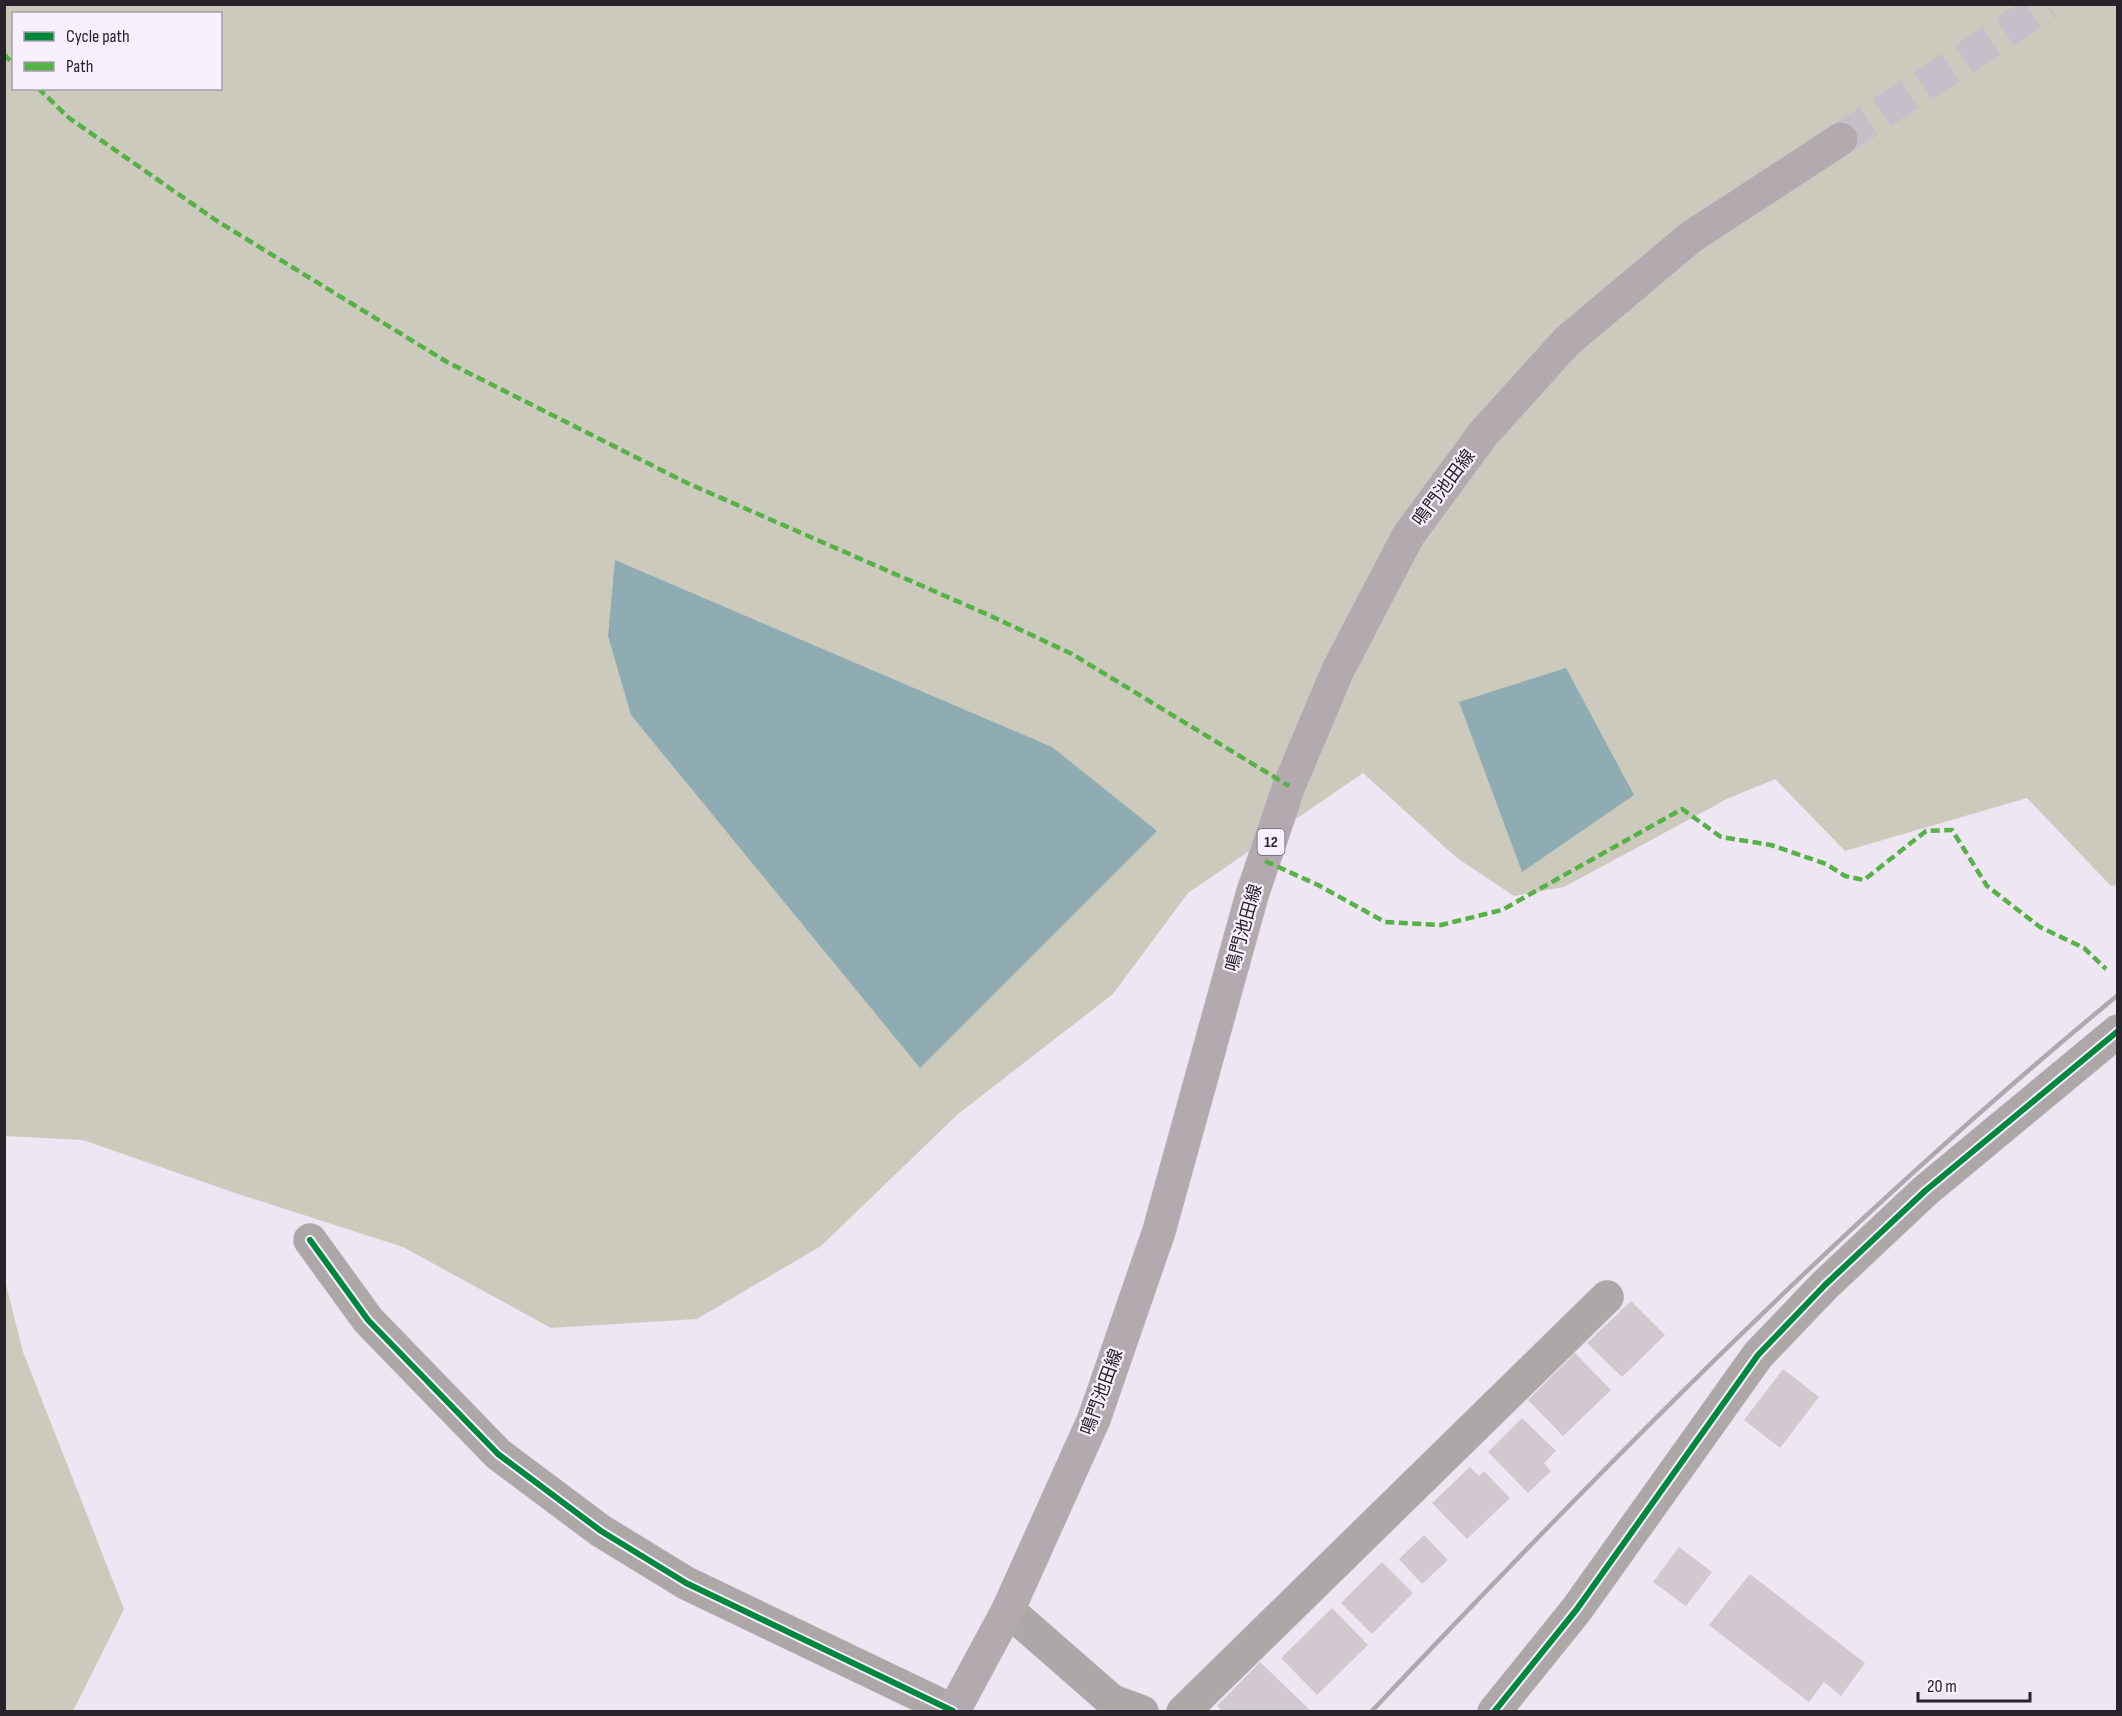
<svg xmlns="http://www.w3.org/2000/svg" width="2122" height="1716" viewBox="0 0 2122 1716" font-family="'Sofia Sans Condensed','Noto Sans JP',sans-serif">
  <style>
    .forest { fill: #cccabd; fill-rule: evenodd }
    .water { fill: #90acb3 }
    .building { fill: #d1c8d0 }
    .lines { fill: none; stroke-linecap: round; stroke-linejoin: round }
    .primary-tunnel { stroke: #c6bfca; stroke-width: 33; stroke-dasharray: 33 16; stroke-linecap: butt }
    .minor-casing { stroke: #cac4cd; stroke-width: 34 }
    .primary-casing { stroke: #cac4cd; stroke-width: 34 }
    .minor { stroke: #ada7a8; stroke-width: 33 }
    .primary { stroke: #b2aaae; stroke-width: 33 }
    .rail { stroke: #ada9ae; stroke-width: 4.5 }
    .quiet { stroke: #56b146; stroke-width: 4.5; stroke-dasharray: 9 4.5; stroke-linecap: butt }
    .cycleway-casing { stroke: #f9f0ff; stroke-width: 10 }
    .cycleway { stroke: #00873e; stroke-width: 6 }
    .labels { text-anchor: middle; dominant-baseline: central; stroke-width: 4.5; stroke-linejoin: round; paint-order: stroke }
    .shield { fill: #f9f0ff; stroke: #67606b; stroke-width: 1.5 }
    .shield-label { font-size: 16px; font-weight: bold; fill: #28222b }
    .street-label { font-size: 18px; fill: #28222b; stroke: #f9f0ff }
  </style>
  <rect width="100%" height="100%" fill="#eee6f2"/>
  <path class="forest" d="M4,5H2117V885L2111,886L2027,798L1845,851L1775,779L1727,799L1564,887L1514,896L1457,858L1363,773L1188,893L1113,994L958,1114L821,1246L697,1319L551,1328L403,1247L235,1193L83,1140L5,1136ZM14,14H220V88H14Z
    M4,1277L23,1352L124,1609L73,1711H5Z"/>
  <path class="water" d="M615,560L1052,747L1157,831L920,1068L631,715L608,636Z
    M1566,668L1634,795L1522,872L1459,702Z"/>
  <path class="building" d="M1631,1301L1665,1335L1622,1377L1587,1343Z
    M1575,1353L1611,1390L1563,1436L1528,1400Z
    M1783,1369L1819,1397L1780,1448L1744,1420Z
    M1522,1418L1556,1451L1544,1463L1551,1471L1528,1493L1488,1452Z
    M1470,1467L1479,1476L1484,1471L1510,1498L1467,1539L1432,1503Z
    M1424,1535L1448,1560L1422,1584L1399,1559Z
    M1679,1547L1712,1572L1686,1606L1653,1582Z
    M1382,1562L1413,1593L1372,1634L1341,1603Z
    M1750,1574L1865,1663L1841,1696L1824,1682L1809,1702L1709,1625Z
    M1332,1608L1368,1645L1317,1695L1281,1658Z
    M1260,1662L1312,1712H1223L1217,1706Z"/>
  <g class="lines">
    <path class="primary-tunnel" d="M1841,139L2048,4"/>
    <g class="minor-casing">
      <path id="minor" d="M310,1240L368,1320L498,1454L601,1531L686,1583L953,1711
        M1008,1610L1112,1701L1142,1712
        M1183,1712L1607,1297
        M1494,1712L1577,1609L1758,1355L1825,1285L1925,1191L2118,1031"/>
    </g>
    <g class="primary-casing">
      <path id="primary" d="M953,1712L1008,1610L1094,1419L1159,1231L1252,895L1289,786L1338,670L1408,536L1483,434L1567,341L1691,237L1841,139"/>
    </g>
    <use href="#minor" class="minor"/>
    <use href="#primary" class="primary"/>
    <path class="rail" d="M1371,1712C1608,1461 1851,1215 2118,995"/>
    <path class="quiet" d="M4,54L14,65
      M38,88L69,118L217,221L447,362L687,483L991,616L1072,654L1289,786
      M1265,861L1318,885L1385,922L1441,925L1502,910L1682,809L1721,837L1771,845L1826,864L1845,876L1864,880L1926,831L1952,830L1987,886L2040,927L2084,948L2106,969"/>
    <g class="cycleway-casing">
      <path id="cycleway" d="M310,1240L368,1320L498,1454L601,1531L686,1583L953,1711
        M1494,1712L1577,1609L1758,1355L1825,1285L1925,1191L2118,1031"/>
    </g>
    <use href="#cycleway" class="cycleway"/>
  </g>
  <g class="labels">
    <rect class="shield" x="1257.5" y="829" width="27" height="26" rx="4.5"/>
    <g class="shield-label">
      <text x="1271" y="842">12</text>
    </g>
    <g class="street-label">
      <text transform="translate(1444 488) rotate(-53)">鳴門池田線</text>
      <text transform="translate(1244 928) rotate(-74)">鳴門池田線</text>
      <text transform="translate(1102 1392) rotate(-70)">鳴門池田線</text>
    </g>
  </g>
  <rect width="2122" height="1716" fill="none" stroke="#28222b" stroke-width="12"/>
  <rect x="12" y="12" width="210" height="78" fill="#f9f0ff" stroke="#a59eaa" stroke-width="1.5"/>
  <rect x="24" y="32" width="30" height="9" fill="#00873e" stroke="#a59eaa" stroke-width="1.5"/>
  <text x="66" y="42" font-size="18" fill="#28222b">Cycle path</text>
  <rect x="24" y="62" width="30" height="9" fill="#56b146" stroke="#a59eaa" stroke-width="1.5"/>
  <text x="66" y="72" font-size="18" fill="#28222b">Path</text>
  <path d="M1918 1692v9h112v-9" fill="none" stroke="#28222b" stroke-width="3"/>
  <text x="1927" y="1692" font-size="18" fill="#28222b" stroke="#f9f0ff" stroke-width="4.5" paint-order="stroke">20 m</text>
</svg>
